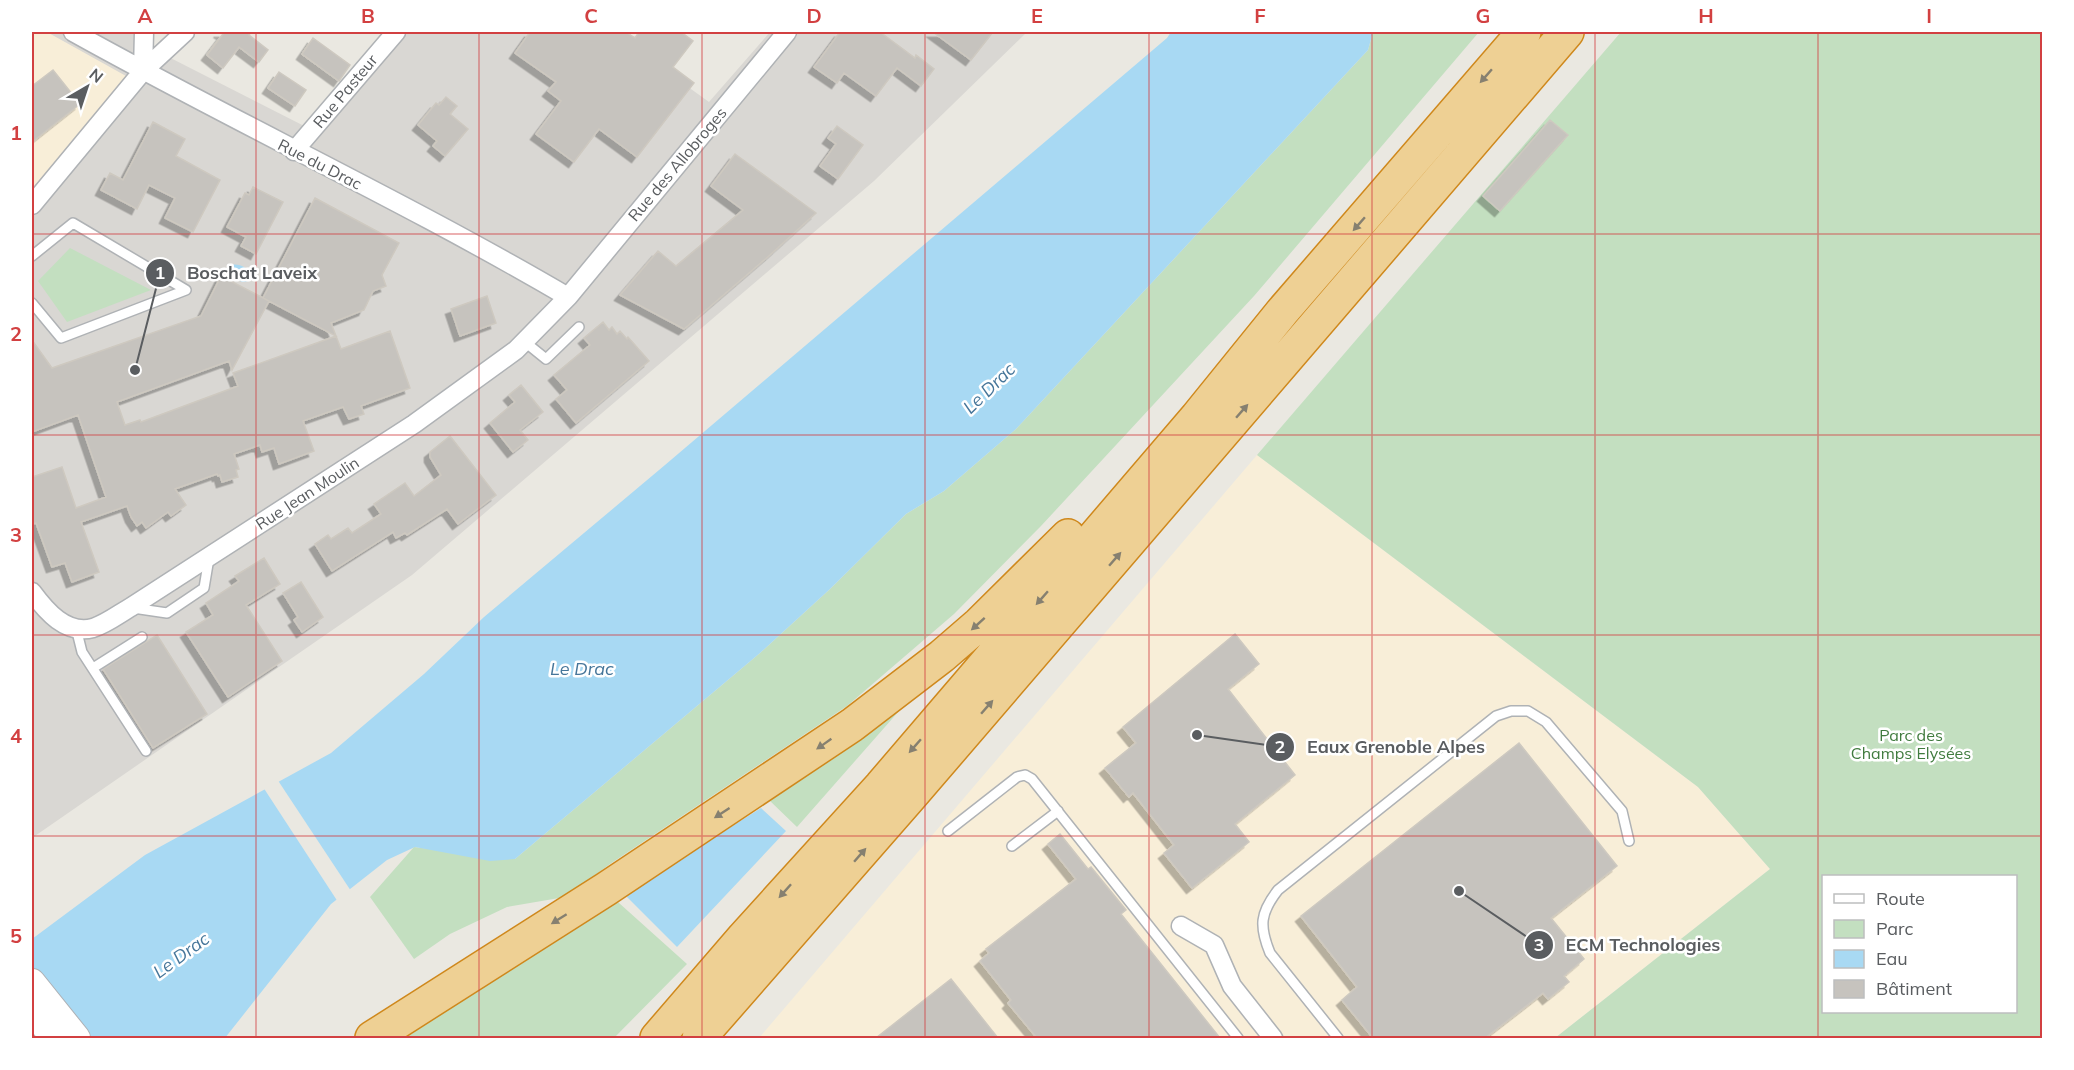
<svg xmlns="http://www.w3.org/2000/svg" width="2074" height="1070" viewBox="0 0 2074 1070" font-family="Mulish,sans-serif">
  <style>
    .commercial { fill: #f8eed8 }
    .industrial { fill: #d9d7d3 }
    .green { fill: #c3dfc0; fill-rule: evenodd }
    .water { fill: #a8d9f3 }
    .pier { fill: #eae8e1 }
    .building { fill: #c6c3be; stroke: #cec9c0; stroke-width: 1.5; filter: url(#shadow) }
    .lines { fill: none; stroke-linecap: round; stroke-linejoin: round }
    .lane-casing { stroke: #afb2b5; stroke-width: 12 }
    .street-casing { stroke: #afb2b5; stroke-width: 21 }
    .secondary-casing { stroke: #aeb1b5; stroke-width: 28 }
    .highway-casing { stroke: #cf881c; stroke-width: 36 }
    .lane { stroke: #fff; stroke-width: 9 }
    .street { stroke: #fff; stroke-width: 18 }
    .secondary { stroke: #fff; stroke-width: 26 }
    .highway { stroke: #eed094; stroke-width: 33 }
    .oneway { fill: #868070 }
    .grid { fill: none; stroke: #d24041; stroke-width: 1.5; stroke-opacity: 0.55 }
    .labels { text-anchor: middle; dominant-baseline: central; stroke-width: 5; stroke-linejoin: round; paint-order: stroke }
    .street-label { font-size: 16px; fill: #5a5d60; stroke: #fff }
    .park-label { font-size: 16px; fill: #407b3e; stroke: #fff }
    .water-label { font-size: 18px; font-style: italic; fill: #46769a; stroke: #fff }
    .leader { fill: none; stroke: #5a5d60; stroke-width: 2 }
    .callout-dot { fill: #5a5d60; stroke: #fff; stroke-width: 2 }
    .mark-label { font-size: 18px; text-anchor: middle; font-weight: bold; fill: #fff }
    .callout-label { font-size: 18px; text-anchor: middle; font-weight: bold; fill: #5a5d60; stroke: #fff; stroke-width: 5; stroke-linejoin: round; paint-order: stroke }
    .neatline { fill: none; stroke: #d24041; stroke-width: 2 }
    .grid-label { font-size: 20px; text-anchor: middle; font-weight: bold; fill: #d24041 }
  </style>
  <defs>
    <filter id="shadow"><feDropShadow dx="-5.5" dy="5.5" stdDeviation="0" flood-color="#0004"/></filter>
  </defs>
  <rect width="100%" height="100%" fill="#eae8e1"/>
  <path class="commercial" d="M32,32H47L135,80L32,202Z
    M1257,455L1698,787L1770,869L1555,1038H759Z"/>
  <path class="industrial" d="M47,32H147V46L314,131L398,32H612L709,102L770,32H1027L874,181L412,575L32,838V202L135,81Z"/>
  <path class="green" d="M1373,32H1479L1254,296L1041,526L954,614L847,706L610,864L565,897L507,907L450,934L414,959L370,897L414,847L515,859L760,653L830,589L906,514L944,491L1016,429L1368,50Z
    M1621,32H2042V1038H1555L1770,869L1698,787L1257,455ZM1824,876H2016V1012H1824Z
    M70,248L151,290L67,322L38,281Z
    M887,710L899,711L797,827L769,800Z
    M609,894L687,964L614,1038H386Z"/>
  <path class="water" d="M1171,32H1373L1368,50L1016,429L944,491L906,514L830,589L760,653L515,859L490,861L415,847L387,860L331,904L225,1038H32V939L145,855L331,753L424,674L484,617L665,465L1167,38Z
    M231,265C239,263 249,268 251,276L249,281L242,282L230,275L228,270Z
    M761,808L786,831L677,947L624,894Z"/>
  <path class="pier" d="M277,779L351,891L338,902L263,787Z"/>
  <path class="building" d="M219,32H251L249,35L268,50L259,62L239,47L223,68L207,55L223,34Z
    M530,32H626L635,38L639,32H681L693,41L673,67L694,83L637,157L599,129L574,162L536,134L561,101L548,91L556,82L515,53Z
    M840,32H880L915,58L916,55L934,69L921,86L897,68L876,96L844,73L837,83L814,67Z
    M933,32H993L971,60Z
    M313,38L350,65L339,81L302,54Z
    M53,70L80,104L32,142V86Z
    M279,72L306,90L295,106L268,88Z
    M446,97L457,106L450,114L468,129L445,156L433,146L437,141L418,125L436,103L439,105Z
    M1550,120L1568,135L1500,211L1483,196Z
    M153,122L185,139L176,156L220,180L193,232L165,218L175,198L149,185L137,209L101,190L110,173L123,180Z
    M837,126L863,145L838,179L820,166L836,144L828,138Z
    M735,154L816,213L770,255L684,329L620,295L658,251L676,266L743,210L711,186Z
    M253,187L283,202L256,254L241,246L246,237L227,227L245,193L249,195Z
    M315,198L399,243L382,275L386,286L373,291L364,310L331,323L341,349L390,331L410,388L361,406L364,414L349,419L343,407L303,421L314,451L279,464L274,448L262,452L260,445L234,454L239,469L236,470L238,477L222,482L220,475L218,476L217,474L175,489L186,505L171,516L168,512L146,528L142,522L137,526L131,517L127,506L81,522L99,572L72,582L65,563L52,567L36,523L32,524V477L62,467L76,508L106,497L78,415L32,432V340L52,368L201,316L221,276L269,301L232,370L229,361L117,402L125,425L140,420L141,422L238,386L233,373L336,336L263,298Z
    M487,296L496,323L460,336L451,309Z
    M603,322L609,330L612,327L617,334L620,331L627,339L628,337L649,361L576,423L556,399L567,390L554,375L590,345L584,338Z
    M521,385L543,412L520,430L528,440L513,452L490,423L515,402L509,395Z
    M450,436L496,495L458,524L447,509L407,535L405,533L396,538L393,532L332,571L315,544L328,535L331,539L348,528L352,533L381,514L374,504L405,483L414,496L441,475L430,457V452Z
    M264,558L280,584L246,605L282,661L228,697L186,632L213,615L206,603L239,581L235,576Z
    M301,582L323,617L302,632L294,620L298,617L283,593Z
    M1235,634L1259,664L1228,689L1295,775L1235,824L1249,842L1192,888L1164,853L1174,845L1133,793L1129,797L1105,768L1136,743L1123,727Z
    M157,635L207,714L153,748L103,669Z
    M1519,743L1617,866L1551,918L1584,959L1564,976L1569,982L1548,999L1543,993L1485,1038H1373L1342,1000L1357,987L1301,916Z
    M1060,834L1088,869L1091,867L1126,910L1121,914L1220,1038H1037L1008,1003L1011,1000L980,961L989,953L986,949L1076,879L1048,844Z
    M951,979L998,1038H876Z"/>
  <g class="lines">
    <g class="lane-casing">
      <path id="lane" d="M32,256L73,223L186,290L61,338L32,303
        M525,342L546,359L579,327
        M133,608L167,613L204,588L209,558
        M76,628L82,652L146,751
        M93,668L142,637
        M948,831L1017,777L1025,775L1032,779L1238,1038
        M1012,846L1058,811
        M1338,1038L1270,953C1259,926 1260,913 1278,890L1496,716L1511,711H1528L1546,722L1622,811L1629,841"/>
    </g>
    <g class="street-casing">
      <path id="street" d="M73,32C236,123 406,202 568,297
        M143,71L144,32
        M294,151L396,32
        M32,205L143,71L185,32
        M32,592C46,611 66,635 93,628C106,624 119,614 131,607L414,424L516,350L568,297L787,32
        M1181,926L1214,945L1232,986L1273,1038"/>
    </g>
    <g class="secondary-casing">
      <path id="secondary" d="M32,982L77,1038
        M32,1011L54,1038"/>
    </g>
    <g class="highway-casing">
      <path id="highway" d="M372,1038L606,889L852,725L942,656L979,624L1068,536
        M657,1038L744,937L881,786L1197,417L1282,312L1524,32
        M699,1038L909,798L1567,32"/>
    </g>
    <use href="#lane" class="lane"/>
    <use href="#street" class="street"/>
    <use href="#secondary" class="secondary"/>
    <use href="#highway" class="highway"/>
  </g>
  <defs><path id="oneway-solid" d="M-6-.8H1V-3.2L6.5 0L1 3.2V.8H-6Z" transform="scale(1.5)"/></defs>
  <g class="oneway">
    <use href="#oneway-solid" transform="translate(1486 76) rotate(131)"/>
    <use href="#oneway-solid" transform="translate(1359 224) rotate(131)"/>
    <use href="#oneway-solid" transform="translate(1242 411) rotate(-49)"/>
    <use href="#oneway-solid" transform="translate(1115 559) rotate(-49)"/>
    <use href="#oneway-solid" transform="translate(1042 598) rotate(131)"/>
    <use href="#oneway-solid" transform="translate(978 624) rotate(138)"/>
    <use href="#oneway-solid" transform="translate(987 707) rotate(-49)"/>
    <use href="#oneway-solid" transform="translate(824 744) rotate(145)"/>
    <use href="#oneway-solid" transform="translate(915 746) rotate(131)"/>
    <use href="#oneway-solid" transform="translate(722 813) rotate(147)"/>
    <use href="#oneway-solid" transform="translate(860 855) rotate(-49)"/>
    <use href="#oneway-solid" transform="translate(785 891) rotate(132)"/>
    <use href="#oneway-solid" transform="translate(559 919) rotate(148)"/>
  </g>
  <path class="grid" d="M256,32V1038M479,32V1038M702,32V1038M925,32V1038M1149,32V1038M1372,32V1038M1595,32V1038M1818,32V1038M32,234H2042M32,435H2042M32,635H2042M32,836H2042"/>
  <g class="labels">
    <g class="street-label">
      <text transform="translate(345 91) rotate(-50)">Rue Pasteur</text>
      <text transform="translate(320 164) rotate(27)">Rue du Drac</text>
      <text transform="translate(677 164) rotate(-50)">Rue des Allobroges</text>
      <text transform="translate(307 493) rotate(-33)">Rue Jean Moulin</text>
    </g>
    <g class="park-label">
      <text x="1911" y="735">Parc des<tspan x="1911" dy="18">Champs Elysées</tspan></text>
    </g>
    <g class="water-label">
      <text transform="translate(989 388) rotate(-44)">Le Drac</text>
      <text x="582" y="668">Le Drac</text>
      <text transform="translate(181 955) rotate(-36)">Le Drac</text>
    </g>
  </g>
  <path class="leader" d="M135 370L160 273M1197 735L1280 747M1459 891L1539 945"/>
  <g class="callout-dot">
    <circle cx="135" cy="370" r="6"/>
    <circle cx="1197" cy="735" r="6"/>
    <circle cx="1459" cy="891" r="6"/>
    <circle cx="160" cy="273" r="15"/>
    <circle cx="1280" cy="747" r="15"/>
    <circle cx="1539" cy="945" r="15"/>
  </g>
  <g class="mark-label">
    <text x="160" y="279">1</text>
    <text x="1280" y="753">2</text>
    <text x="1539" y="951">3</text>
  </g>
  <g class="callout-label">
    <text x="252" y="279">Boschat Laveix</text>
    <text x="1396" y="753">Eaux Grenoble Alpes</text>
    <text x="1643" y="951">ECM Technologies</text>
  </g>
  <rect width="2074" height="1070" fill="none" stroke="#ffffff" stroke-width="66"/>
  <rect x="1822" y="875" width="195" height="138" fill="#ffffff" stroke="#bdbebf" stroke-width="1.5"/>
  <rect x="1834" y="894" width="30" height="9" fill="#ffffff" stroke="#bdbebf" stroke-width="1.5"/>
  <text x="1876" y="905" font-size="18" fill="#5a5d60">Route</text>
  <rect x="1834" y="920" width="30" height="18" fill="#c3dfc0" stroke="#bdbebf" stroke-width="1.5"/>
  <text x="1876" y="935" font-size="18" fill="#5a5d60">Parc</text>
  <rect x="1834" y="950" width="30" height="18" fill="#a8d9f3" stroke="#bdbebf" stroke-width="1.5"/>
  <text x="1876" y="965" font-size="18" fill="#5a5d60">Eau</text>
  <rect x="1834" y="980" width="30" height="18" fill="#c6c3be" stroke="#bdbebf" stroke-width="1.5"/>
  <text x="1876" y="995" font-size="18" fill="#5a5d60">Bâtiment</text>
  <g transform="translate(87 87) rotate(39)" stroke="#ffffff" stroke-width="4.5" paint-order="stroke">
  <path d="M0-4.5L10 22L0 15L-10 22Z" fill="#5a5d60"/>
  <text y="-9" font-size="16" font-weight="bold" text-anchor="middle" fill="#5a5d60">N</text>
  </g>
  <rect x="33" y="33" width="2008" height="1004" class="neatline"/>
  <g class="grid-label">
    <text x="145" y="23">A</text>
    <text x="368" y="23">B</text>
    <text x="591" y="23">C</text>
    <text x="814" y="23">D</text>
    <text x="1037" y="23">E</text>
    <text x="1260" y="23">F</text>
    <text x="1483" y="23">G</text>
    <text x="1706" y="23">H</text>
    <text x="1929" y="23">I</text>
    <text x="16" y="140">1</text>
    <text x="16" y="341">2</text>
    <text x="16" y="542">3</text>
    <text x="16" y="743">4</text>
    <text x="16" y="943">5</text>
  </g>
</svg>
